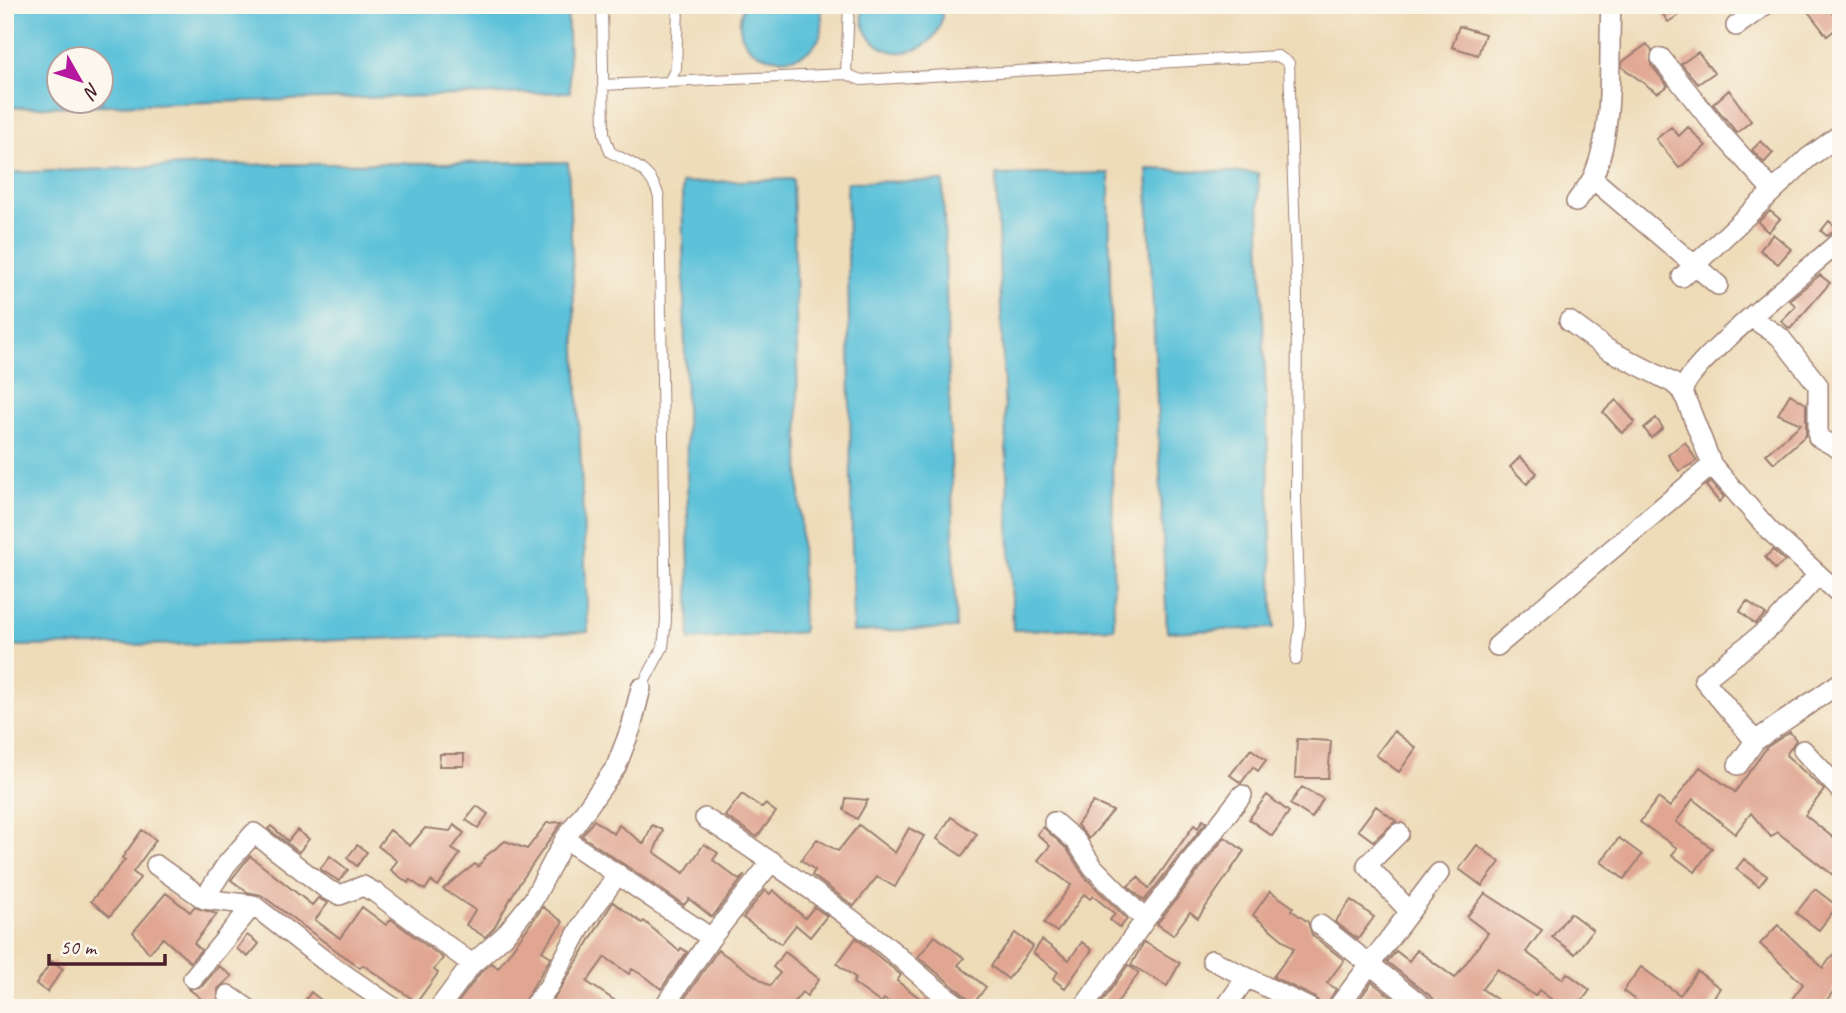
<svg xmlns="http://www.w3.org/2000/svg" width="1846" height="1013" viewBox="0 0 1846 1013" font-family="Caveat,sans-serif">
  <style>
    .water { fill: #5bc1d9; stroke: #527082; stroke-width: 2; fill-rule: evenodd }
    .building { fill: #e0a692 }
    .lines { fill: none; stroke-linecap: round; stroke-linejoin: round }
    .lane-casing { stroke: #9c7e72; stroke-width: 12 }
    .street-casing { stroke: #9c7e72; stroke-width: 22 }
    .lane { stroke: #fff; stroke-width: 10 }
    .street { stroke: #fff; stroke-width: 19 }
  </style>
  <rect width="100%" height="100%" fill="#fbf7ec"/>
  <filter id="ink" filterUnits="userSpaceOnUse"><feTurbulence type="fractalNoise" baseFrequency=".0143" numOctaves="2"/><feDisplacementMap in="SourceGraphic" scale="14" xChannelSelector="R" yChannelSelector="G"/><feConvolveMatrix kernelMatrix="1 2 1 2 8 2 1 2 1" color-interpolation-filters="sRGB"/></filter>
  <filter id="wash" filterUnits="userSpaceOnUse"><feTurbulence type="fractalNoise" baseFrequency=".00686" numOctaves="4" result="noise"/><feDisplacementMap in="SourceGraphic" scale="28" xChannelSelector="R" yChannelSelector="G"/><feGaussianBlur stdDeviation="1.57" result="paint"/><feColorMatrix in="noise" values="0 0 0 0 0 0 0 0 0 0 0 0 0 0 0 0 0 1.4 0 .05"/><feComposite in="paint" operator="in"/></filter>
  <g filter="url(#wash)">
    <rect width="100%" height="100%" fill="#eedcb9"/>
    <path class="water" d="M5,5H567L570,92L5,108ZM60,60H102V102H60Z
      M744,5H819C844,79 716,74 744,5Z
      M862,5H942C947,67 857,69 862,5Z
      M568,162L588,632L218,644L5,646V173L209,165Z
      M1147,169L1258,173L1274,628L1167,632Z
      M1109,173L1114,628L1013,630L996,175Z
      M793,179L803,632L690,640L682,183Z
      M943,181L956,628L853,632L847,182Z"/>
    <g id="blocks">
      <path class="building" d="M1657,5H1695L1668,22Z
        M1803,5H1826L1841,25L1827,36Z
        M1459,26L1485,34L1478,55L1452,47Z
        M1647,44L1652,51L1651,65L1668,86L1657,93L1622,67V62Z
        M1698,52L1714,73L1698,84L1681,64Z
        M1729,90L1751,121L1737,133L1713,104Z
        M1671,127L1679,136L1688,127L1706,146L1679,168L1656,139Z
        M1761,141L1773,153L1764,163L1752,150Z
        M1770,211L1780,219L1768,232L1758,222Z
        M1829,221L1837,228L1827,236L1821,231Z
        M1773,234L1791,249L1778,264L1760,250Z
        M1820,275L1830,283L1790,329L1781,321L1796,306L1789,300Z
        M1790,394L1806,404V435L1774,463L1766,454L1801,424L1778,414Z
        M1616,400L1635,422L1622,433L1603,412Z
        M1656,418L1663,428L1651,438L1644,428Z
        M1685,442L1697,461L1679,471L1668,455Z
        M1520,457L1537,473L1527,484L1510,467Z
        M1711,482L1724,497L1719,502L1706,486Z
        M1773,550L1785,561L1775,569L1765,557Z
        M1747,601L1766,614L1755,624L1740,611Z
        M1394,731L1416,748L1399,772L1376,755Z
        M1790,732L1796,740L1786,755L1824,790L1805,815L1841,844V865L1833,875L1777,832L1771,837L1751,813L1735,834L1693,799L1676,822L1712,848L1695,872L1672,855L1677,848L1640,822L1658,798L1670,807L1700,767L1735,792L1767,747Z
        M1297,739L1331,741L1328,778H1295Z
        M1251,749L1266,760L1258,771L1253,767L1241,783L1230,775Z
        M440,754H464V766H439Z
        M1302,787L1323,799L1312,818L1290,804Z
        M742,794L762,808L765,804L776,812L757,837L725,816Z
        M1267,795L1289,812L1272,836L1249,819Z
        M846,798L868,800L857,819L844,810Z
        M1093,802L1113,811L1089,839L1077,825Z
        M477,806L488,814L478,828L466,820Z
        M1376,806L1396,821L1373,841L1358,830Z
        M951,817L977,834L962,856L937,839Z
        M594,820L614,834L619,825L644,844L652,825L663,830L654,852L684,873L704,844L718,853L713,860L739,880L745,875L712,917L689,899L684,905L582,836Z
        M1203,820L1206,822L1144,901L1128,886L1138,877L1149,889L1194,825L1198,828Z
        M562,822L517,887L494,928L485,937L466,925L475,910L443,889L475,864L478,867L486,856L505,841L527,849L547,823Z
        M454,825L464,833L452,849L460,854L438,886L431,881L425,890L410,880L408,883L391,870L397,861L378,846L390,830L410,846L425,828L450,831Z
        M859,825L895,853L909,828L924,836L895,887L877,877L854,906L812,875L815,870L801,860L817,839L838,851Z
        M271,826L288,841L297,830L309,839L299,852L268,829Z
        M1043,827L1067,849L1084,876L1127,919L1120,928L1110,920L1115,914L1093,896L1090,899L1084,894L1057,932L1044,923L1071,885L1038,860L1050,846L1037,834Z
        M142,830L156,840L133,872L140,878L110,916L91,901L125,860L122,858Z
        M1225,837L1244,851L1198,918L1190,912L1173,935L1157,924Z
        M1619,838L1642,855L1624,879L1601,862Z
        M357,845L367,852L357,866L347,858Z
        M1477,845L1500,862L1482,886L1459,869Z
        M250,856L312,905L318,898L328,903L315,920L340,938L362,907L386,925L391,919L443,958L434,970L438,973L417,1002L363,965L360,968L261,895L247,892L231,880Z
        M330,856L348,870L339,881L320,869Z
        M1744,859L1767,876L1759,886L1736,869Z
        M1815,889L1837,906L1819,930L1796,913Z
        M765,890L770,894L773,890L805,918L814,907L827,916L810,937L796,925L781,944L743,918Z
        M1270,891L1293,907L1291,910L1308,922L1312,935L1344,960L1327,983L1336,989L1325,1008L1314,997L1273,977L1294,949L1253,915Z
        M166,893L190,912L194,907L217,914L194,943L201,950L190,962L163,938L149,953L133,932Z
        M1485,893L1542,930L1526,952L1563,979L1567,973L1590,990L1577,1008H1563L1539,990L1535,996L1497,969L1482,989L1509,1008H1437L1433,998L1387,962L1396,951L1409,961L1417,950L1455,978L1488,933L1467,917Z
        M1351,900L1374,917L1358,939L1335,922Z
        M613,902L642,923L644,921L679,951L681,948L687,952L661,989L646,977L632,969L629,974L605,957L587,982L626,1008H562L553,1001Z
        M543,907L563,922L542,951L551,957L520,1008H454L481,972L492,963L498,968Z
        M1570,913L1593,930L1575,954L1552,937Z
        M1778,925L1823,968L1841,944V981L1821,1008H1785L1803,984L1760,944Z
        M1015,933L1033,946L1008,979L991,966Z
        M247,935L259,944L248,957L237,949Z
        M935,936L964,958L958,965L986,987L974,1003L918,957Z
        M856,938L901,975L897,981L924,1001L926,997L941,1008H897L884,999L881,1003L853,983L856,978L837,964Z
        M1042,940L1069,960L1082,942L1092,950L1065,988L1053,979L1058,972L1033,953Z
        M1144,942L1180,963L1167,986L1131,965Z
        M718,950L770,986L780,973L773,967L785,952L819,979L807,996L802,992L790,1008H684L680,1005Z
        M52,961L63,969L47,992L36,984Z
        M1128,965L1139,973L1113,1008H1098Z
        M219,966L232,976L218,989V1002L213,1008L189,989L202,986Z
        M1641,967L1680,995L1697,971L1720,988L1706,1008H1646L1623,991Z
        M1372,982L1405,1008H1353Z
        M311,992L331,1008H300Z"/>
    </g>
  </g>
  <g filter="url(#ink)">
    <use href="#blocks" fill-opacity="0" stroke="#9c7e72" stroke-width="2"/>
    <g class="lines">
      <g class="lane-casing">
        <path id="lane" d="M602,5L604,134L610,152C634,165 651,169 659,197L666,620L663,647L641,688
          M846,74L849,5
          M670,80L676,68L678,5
          M603,85L846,74L861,80L1278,56L1289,63L1297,296L1296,500L1300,625L1296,660"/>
      </g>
      <g class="street-casing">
        <path id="street" d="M1838,5L1841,8
          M1736,26L1765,5
          M1661,58L1719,131L1772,190
          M1593,179L1718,285
          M1576,202C1582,193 1590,185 1594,175C1615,125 1608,58 1611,5
          M1841,240C1814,266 1684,365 1683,392L1712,465L1769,530L1841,595
          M1682,277L1808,158L1841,134
          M1752,318L1780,337L1818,385V437L1841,450
          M1569,321L1607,349L1673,383L1683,392
          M1497,646L1712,465
          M1755,741L1704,680L1773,625L1817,576
          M1803,750L1841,791
          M1738,765L1755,741L1841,682
          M705,818C766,857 823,897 880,941C908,963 932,989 963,1008
          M1054,822L1076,841L1093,867L1145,920
          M1399,833L1367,865L1409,911
          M565,839L711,938L772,861
          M156,865L204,899L226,865L254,833L328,890L340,895L363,886L376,893L472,964
          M204,899L253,905
          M1320,925L1425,1008
          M1212,960L1309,1008
          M193,978L253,905L325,961L394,1008
          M228,995L247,1008
          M439,1008L472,964L504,936L533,900L565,839L616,767L631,728L641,688
          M532,1008L549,986L582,925L618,874
          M663,1008L711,938
          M1083,1008L1145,920L1242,795
          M1225,1008L1246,978
          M1337,1008L1439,873"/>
      </g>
      <use href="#lane" class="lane"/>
      <use href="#street" class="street"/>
    </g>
  </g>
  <rect width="1846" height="1013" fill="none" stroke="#fbf7ec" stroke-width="28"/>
  <g transform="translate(80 80) rotate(129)"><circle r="33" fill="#fbf7ec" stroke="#b4a19f" stroke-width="2"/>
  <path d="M0-5L12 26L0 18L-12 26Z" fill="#b5179e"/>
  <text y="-10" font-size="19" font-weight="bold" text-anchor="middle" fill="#4a1f2b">N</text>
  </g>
  <path d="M49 954v10h116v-10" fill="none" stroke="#4a1f2b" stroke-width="3.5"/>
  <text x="60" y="954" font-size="21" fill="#4a1f2b" stroke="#fbf7ec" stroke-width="5" paint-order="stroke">50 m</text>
</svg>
